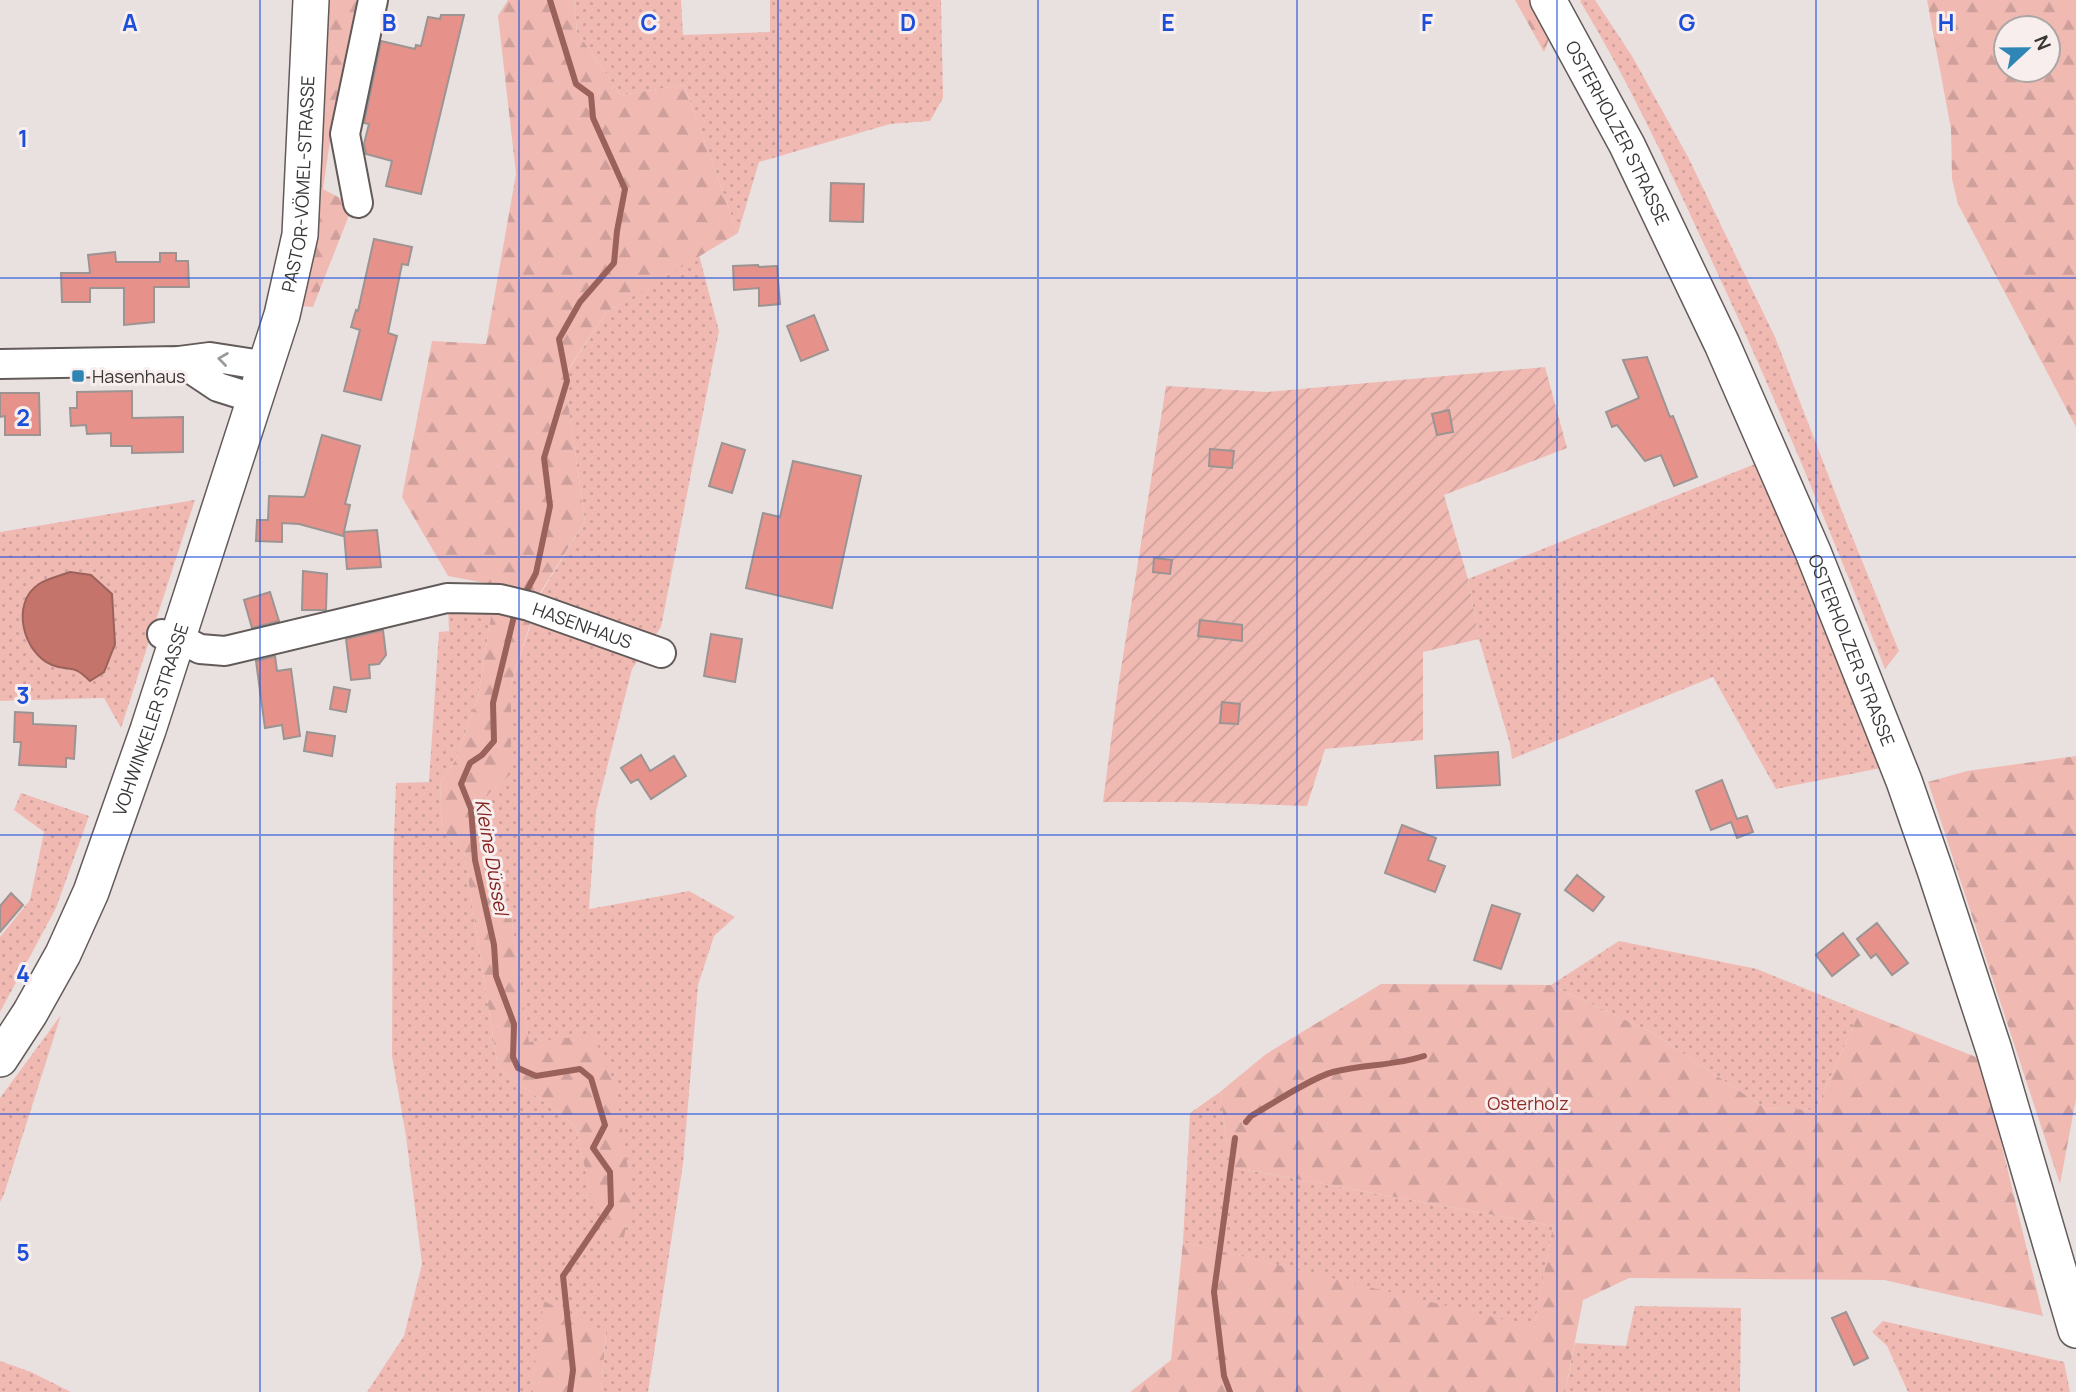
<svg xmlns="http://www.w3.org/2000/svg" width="2076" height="1392" viewBox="0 0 2076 1392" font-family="Manrope,sans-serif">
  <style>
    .grass { fill: url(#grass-dots) }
    .forest { fill: url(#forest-firs); fill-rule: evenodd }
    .garden { fill: url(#garden-furrows) }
    .water { fill: #c5746c; stroke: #9b625c; stroke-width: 2 }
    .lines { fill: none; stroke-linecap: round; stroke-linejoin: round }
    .stream { stroke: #9b625c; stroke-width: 6 }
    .building { fill: #e6928a; stroke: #9c9493; stroke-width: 2 }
    .minor-casing { stroke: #625b5a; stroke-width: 32 }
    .major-casing { stroke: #625b5a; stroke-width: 38 }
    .minor { stroke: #fff; stroke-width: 28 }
    .major { stroke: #fff; stroke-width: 35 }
    .oneway { stroke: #9c9b9b }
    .grid { fill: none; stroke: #1d4ed8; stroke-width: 2; stroke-opacity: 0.55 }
    .poi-dot { fill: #2f86b5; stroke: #f7eeed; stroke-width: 2.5 }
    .labels { text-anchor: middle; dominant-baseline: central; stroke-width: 6; stroke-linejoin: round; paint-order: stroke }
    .street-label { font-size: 18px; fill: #3a3737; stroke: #f7eeed }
    .poi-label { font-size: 18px; fill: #3a3737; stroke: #f7eeed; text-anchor: start }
    .park-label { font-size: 18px; fill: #8e2c28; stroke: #f7eeed }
    .water-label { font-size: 19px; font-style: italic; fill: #82211f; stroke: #f7eeed }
    .grid-label { font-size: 23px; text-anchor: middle; font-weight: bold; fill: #1d4ed8; stroke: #f7eeed; stroke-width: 6; stroke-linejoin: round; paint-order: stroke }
  </style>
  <defs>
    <pattern id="grass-dots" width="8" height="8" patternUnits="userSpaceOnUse" patternTransform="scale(1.75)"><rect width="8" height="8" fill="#f0bab3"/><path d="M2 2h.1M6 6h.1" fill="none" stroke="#cfa09b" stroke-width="1.8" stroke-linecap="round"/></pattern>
    <pattern id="forest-firs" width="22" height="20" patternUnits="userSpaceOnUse" patternTransform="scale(1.75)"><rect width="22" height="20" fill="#f0bab3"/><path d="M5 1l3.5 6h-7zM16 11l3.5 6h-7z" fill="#cfa09b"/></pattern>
    <pattern id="garden-furrows" width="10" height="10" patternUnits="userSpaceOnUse" patternTransform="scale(1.75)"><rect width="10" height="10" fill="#f0bab3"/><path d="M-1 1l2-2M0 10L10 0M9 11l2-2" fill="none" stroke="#cfa09b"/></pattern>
  </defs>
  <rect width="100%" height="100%" fill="#e9e1e0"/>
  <path class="grass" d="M574,0H681L683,35L770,32V0H941L943,98L930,121L890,124L759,162L738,233L684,85L621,95L577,32Z
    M1582,0H1595L1632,56L1688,157L1775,337L1849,529L1899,651L1885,669C1827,523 1768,379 1701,238C1664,157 1626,77 1580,1Z
    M699,255L719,331L661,627L632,669L596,811L589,909L689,891L735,917L714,936L698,985L683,1164L648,1392H601L606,1333L545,1302L531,1392H367L404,1336L422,1264L406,1136L392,1056L393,861L396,783L429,782L439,632L449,631L448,604H493L478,697L455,761L440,782L442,829L464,853L498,1068L575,1125L591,1194H632L529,1043L510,909L492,866L485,797L511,774V684L541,593L585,521L564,376L607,312Z
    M1760,462L1886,767L1776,789L1713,677L1512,759L1510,744L1479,639L1468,579Z
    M195,500L121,728L104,698L0,701V532Z
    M21,793L89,816L56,908L0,1012V937L30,900L44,832L14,810Z
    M1619,941L1757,969L1860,1011L1816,1110L1765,1108L1651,1032L1551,985Z
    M61,1015L4,1194L0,1202V1098Z
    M1220,1092L1230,1167L1553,1226L1534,1328L1183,1242L1190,1113Z
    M1635,1306L1741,1308L1740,1392H1565L1575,1343L1626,1346Z
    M1883,1321L2064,1362L2070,1392H1908L1887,1346L1872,1332Z
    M0,1361L31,1372L71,1392H0Z"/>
  <path class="forest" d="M324,0H366L330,141L323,189L353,205L313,307L301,306Z
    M508,0H574L577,32L621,95L684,85L738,233L607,312L564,375L585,521L540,593L511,684V774L485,797L492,866L510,909L529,1042L593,1035L616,1090L632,1194L622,1248L591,1195L575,1125L498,1068L464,853L442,829L440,782L455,761L478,697L496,585L448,576L402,497L432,341L486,344L516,174L498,16Z
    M1515,0H1534L1553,29L1544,52Z
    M1927,0H2076V427L1958,204L1952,179L1951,129ZM2006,28H2048V70H2006Z
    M2076,756V1099L2060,1184L1928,782L1967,771Z
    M1381,984L1551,985L1651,1032L1765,1108L1816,1110L1860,1011L1981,1059L2043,1316L1884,1280L1629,1278L1583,1300L1565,1392H1130L1171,1360L1183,1242L1534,1327L1553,1226L1230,1167L1220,1092L1266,1054Z
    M544,1301L606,1332L601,1392H531Z"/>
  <path class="garden" d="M1545,367L1567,448L1444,495L1468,579L1479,639L1423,652V740L1325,749L1307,806L1183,802H1103L1117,694L1166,386L1267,392Z"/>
  <path class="water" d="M70,572L91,575L112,594L115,644L104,672L90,681C71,662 72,673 52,665C23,653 10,603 39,584C48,578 60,576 70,572Z"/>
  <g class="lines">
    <path class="stream" d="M524,596L536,573L550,506L544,458L567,381L559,339L580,302L614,263L617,231L625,189L593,118L591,95L576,84L550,0
      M515,612L493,703L494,741L482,755L470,763L461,784L471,809L475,860L494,945L496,976L514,1024L513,1057L518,1068L536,1076L580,1069L591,1078L605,1125L593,1148L610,1172L611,1205L563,1276L573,1370L570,1392
      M1246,1122L1251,1116C1272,1104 1311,1078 1333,1072C1364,1064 1394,1066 1424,1056
      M1230,1392L1224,1376L1214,1292L1235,1138"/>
  </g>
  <path class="building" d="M441,15H464L421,194L386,186L392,161L366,154L364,144L369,124L364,123L381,41L415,49L416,45L421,46L428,17L440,19Z
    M831,183L864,184L863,222L830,221Z
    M374,239L412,247L408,265L402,264L388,333L397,336L381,400L344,391L360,330L351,327L356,310L358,311Z
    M115,252L116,262H160V253H176V261H188L189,287H154V322L124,325V288H90V302H62L61,273H90L88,255Z
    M758,265L759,267L777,266L780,304L759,306V288L734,290L733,266Z
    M814,315L828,350L801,361L787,326Z
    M1647,357L1670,417L1673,416L1697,477L1674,486L1661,455L1645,461L1617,425L1612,427L1606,412L1639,398L1623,360Z
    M132,391V418L183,417V452L132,453V446H111V433L87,434L86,425L71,426L70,408H77V392Z
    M0,393H39L40,435H5V416L0,417Z
    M1449,410L1453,432L1437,435L1432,414Z
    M322,435L360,446L345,504L350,505L343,536L299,524L282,523V542L256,541L257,520H268L269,496L304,497L306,493Z
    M722,443L745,450L732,493L709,486Z
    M1210,449L1234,451L1232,468L1209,466Z
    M793,461L861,476L832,608L746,588L763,513L780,517Z
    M377,530L381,567L347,569L344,532Z
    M1154,558L1172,560L1170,574L1153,572Z
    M303,571L327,574L326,610H302Z
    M270,592L279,621L252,628L244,600Z
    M1200,620L1242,625V641L1198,636Z
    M383,630L386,655L379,664L369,665L370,678L351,680L346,639Z
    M711,634L742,639L735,682L704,676Z
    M275,656L277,671L291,669L300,736L284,739L282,725L265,728L256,661Z
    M334,687L350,690L346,712L330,709Z
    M1222,702L1240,704L1238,724L1220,723Z
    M15,712L33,713V724L76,726L74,759L66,758V767L19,765L21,742H14Z
    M307,732L335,736L332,756L304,751Z
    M1498,752L1500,785L1437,788L1435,756Z
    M641,755L650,771L674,756L686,776L651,799L638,779L631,783L621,768Z
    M1722,780L1737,819L1747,816L1753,832L1737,838L1731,822L1711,830L1696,791Z
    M1402,825L1436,838L1428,860L1445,866L1435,892L1385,873Z
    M1577,875L1604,897L1593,911L1565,890Z
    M11,893L23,905L0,932V906Z
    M1492,905L1520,914L1501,969L1474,960Z
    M1877,923L1908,963L1892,975L1876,954L1871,958L1857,939Z
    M1843,933L1859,955L1832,976L1816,955Z
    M1846,1312L1868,1358L1854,1365L1832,1318Z"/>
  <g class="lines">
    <g class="minor-casing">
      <g id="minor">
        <path d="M358,203L345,134L373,0"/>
        <path d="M179,361L218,387L256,399"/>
        <path d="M0,364L179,361L210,357L267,366"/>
        <path id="s1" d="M162,634L178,638L200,649L225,651L447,598L500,599L529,606L661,653"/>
      </g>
    </g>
    <g class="major-casing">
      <g id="major">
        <path id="s2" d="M1548,0L1627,145L1722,344L1813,552L1904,781L1935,870L1994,1050L2076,1330"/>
        <path id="s3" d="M0,1059L30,1013L63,954L91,892L148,730L282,315L300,235L311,0"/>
      </g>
    </g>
    <use href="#minor" class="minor"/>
    <use href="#major" class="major"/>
  </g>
  <defs><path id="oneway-chevron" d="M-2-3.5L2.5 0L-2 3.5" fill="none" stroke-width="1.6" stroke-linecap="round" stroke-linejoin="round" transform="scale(1.75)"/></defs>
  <use class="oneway" href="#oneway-chevron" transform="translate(223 359) rotate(-172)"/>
  <path class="grid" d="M260,0V1392M519,0V1392M778,0V1392M1038,0V1392M1297,0V1392M1557,0V1392M1816,0V1392M0,278H2076M0,557H2076M0,835H2076M0,1114H2076"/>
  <rect class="poi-dot" x="71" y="369" width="14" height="14" rx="3.5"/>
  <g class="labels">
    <g class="street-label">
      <text stroke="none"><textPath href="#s2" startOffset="150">OSTERHOLZER STRASSE</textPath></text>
      <text stroke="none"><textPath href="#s3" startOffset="931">PASTOR-VÖMEL-STRASSE</textPath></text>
      <text stroke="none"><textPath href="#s1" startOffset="434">HASENHAUS</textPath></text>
      <text stroke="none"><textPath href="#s2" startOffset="718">OSTERHOLZER STRASSE</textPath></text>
      <text stroke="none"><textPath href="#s3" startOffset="373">VOHWINKELER STRASSE</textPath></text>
    </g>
    <g class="poi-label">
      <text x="92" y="376">Hasenhaus</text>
    </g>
    <g class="park-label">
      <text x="1528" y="1103">Osterholz</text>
    </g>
    <g class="water-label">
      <text transform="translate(492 857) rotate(80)">Kleine Düssel</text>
    </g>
  </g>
  <g class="grid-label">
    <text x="130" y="31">A</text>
    <text x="389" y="31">B</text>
    <text x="649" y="31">C</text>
    <text x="908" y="31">D</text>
    <text x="1168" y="31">E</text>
    <text x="1427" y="31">F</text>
    <text x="1687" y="31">G</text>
    <text x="1946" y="31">H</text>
    <text x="23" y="147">1</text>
    <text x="23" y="426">2</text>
    <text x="23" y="704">3</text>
    <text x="23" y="982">4</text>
    <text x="23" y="1261">5</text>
  </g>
  <g transform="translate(2027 49) rotate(68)"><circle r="33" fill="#f7eeed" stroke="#aba5a4" stroke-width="2"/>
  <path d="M0-5L12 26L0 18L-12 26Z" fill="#2f86b5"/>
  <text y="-10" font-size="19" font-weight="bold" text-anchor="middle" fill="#3a3737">N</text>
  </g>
</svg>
